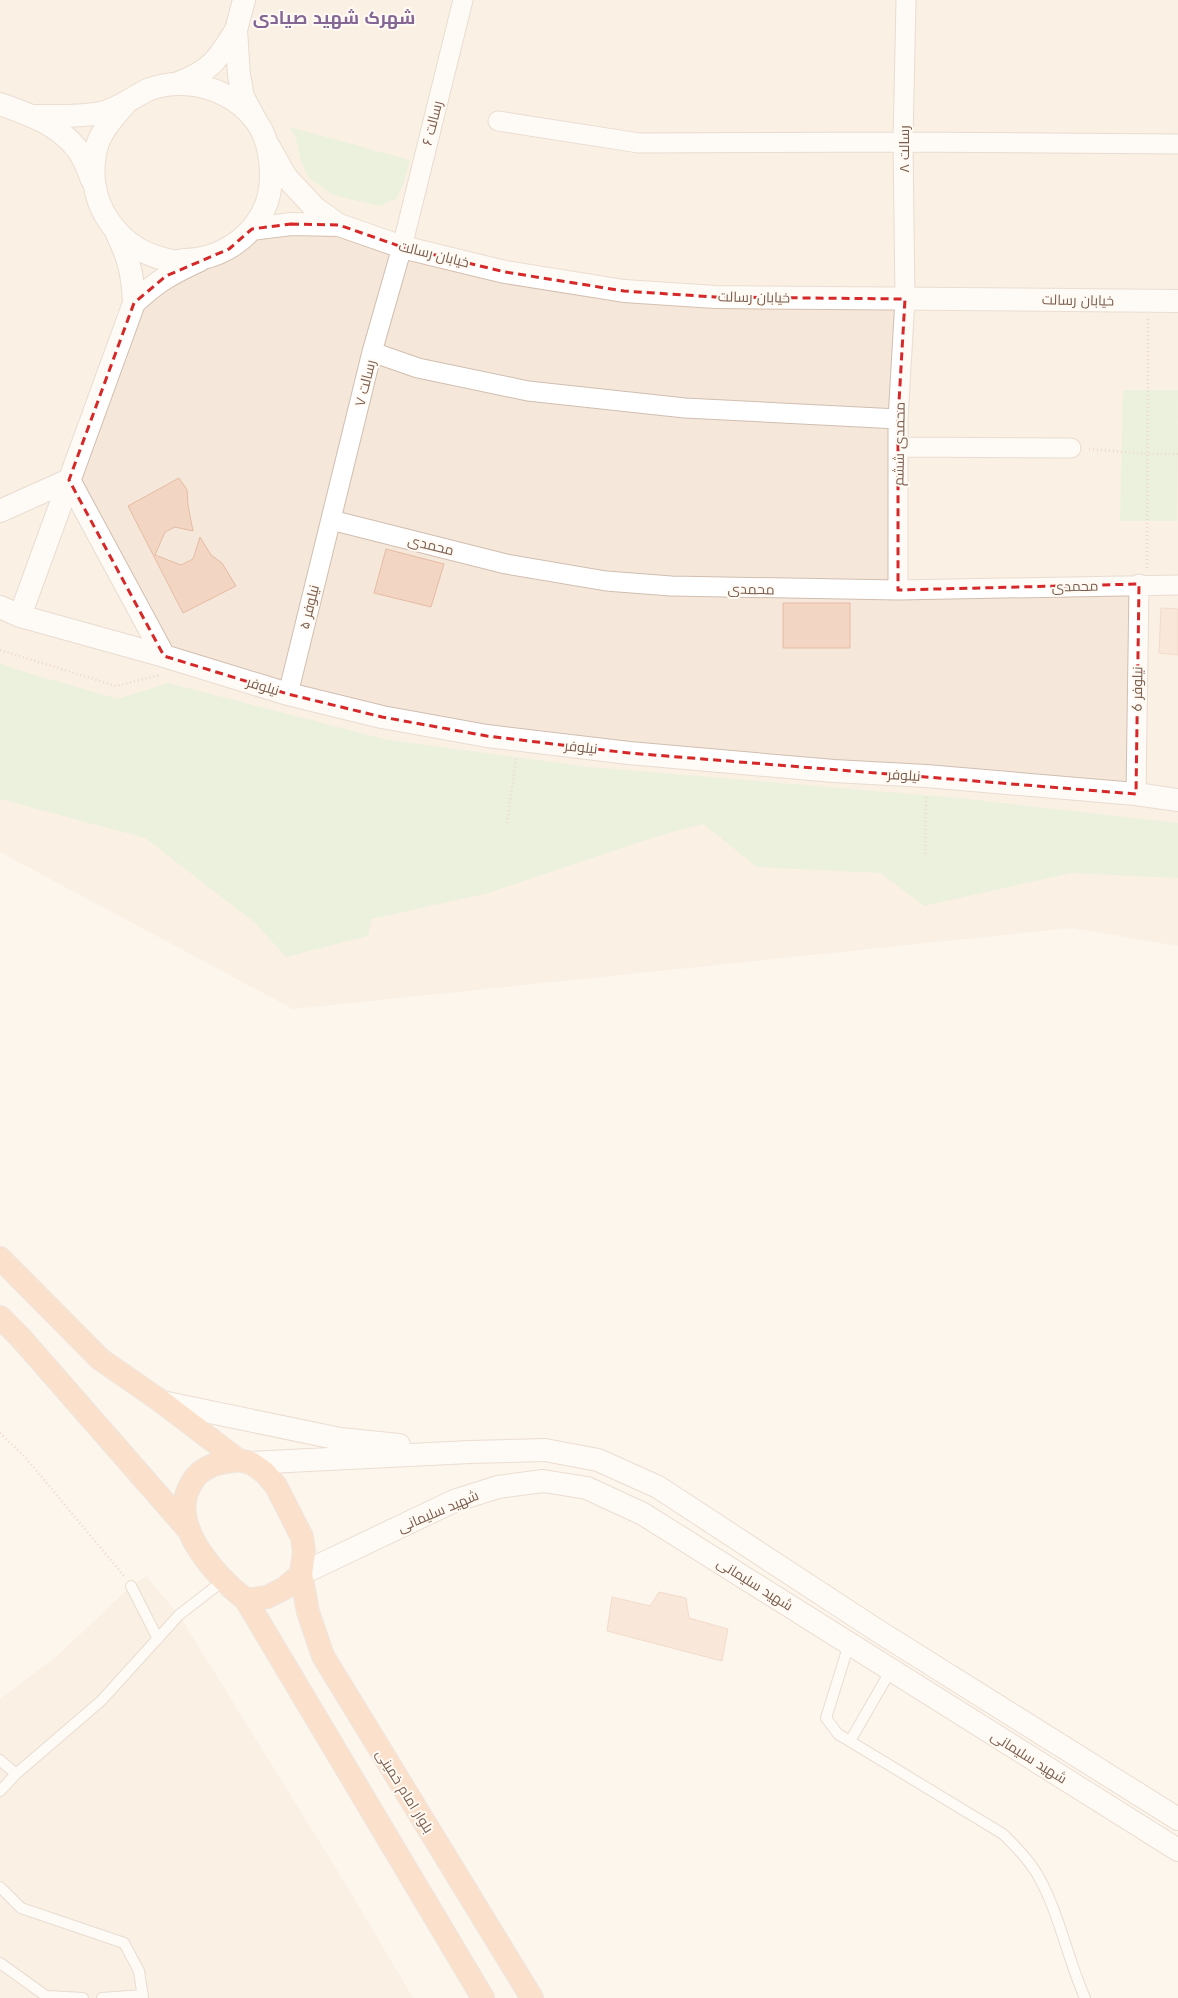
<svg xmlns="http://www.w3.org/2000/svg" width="1178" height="1998" viewBox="0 0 1178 1998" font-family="Jost,Cairo,sans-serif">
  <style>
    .residential { fill: #f5e8da }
    .green { fill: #d8ecc9 }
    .building { fill: #f3d5c3; stroke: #e6bba3 }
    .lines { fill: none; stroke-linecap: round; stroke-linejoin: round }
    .service-casing { stroke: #d1beb0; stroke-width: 12 }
    .minor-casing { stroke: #d1beb0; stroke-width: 21 }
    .tertiary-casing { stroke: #d1beb0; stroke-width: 24 }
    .secondary-casing { stroke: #d6c0b0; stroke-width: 24 }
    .trunk-casing { stroke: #dad1cd; stroke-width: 24 }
    .path { stroke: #d9b8a5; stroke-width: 2.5; stroke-dasharray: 1 3; stroke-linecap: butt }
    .service { stroke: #fff; stroke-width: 10 }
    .minor { stroke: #fff; stroke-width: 19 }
    .tertiary { stroke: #fff; stroke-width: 22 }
    .secondary { stroke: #fff; stroke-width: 22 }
    .trunk { stroke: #f9c8a4; stroke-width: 22 }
    .marked { fill: none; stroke: #d62828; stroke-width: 3; stroke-dasharray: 8 5; stroke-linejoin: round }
    .labels { text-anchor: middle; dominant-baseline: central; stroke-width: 4; stroke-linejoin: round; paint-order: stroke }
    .street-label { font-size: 14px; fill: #7a5c4d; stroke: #fffaf3 }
    .district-label { font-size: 18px; font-weight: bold; fill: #846695; stroke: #fffaf3 }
  </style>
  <rect width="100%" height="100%" fill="#fdf6ec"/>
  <path class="residential" d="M0,0H1178V946L1072,928L293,1009L0,852Z
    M146,1576L179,1615L348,1888L413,1998H0V1699L58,1655L131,1586Z"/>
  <path class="green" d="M290,127L410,160L404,182L396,199L379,206L333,195L309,178L301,161L296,139Z
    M1123,390H1178L1177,521H1120Z
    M0,663L18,670L118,699L168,683L388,740L590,767L959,798L1178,823V878L1071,873L924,906L881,873L757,867L703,824L654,837L488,893L372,919L368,936L286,957L254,922L145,838L0,799Z"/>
  <path class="building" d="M179,478L187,490L188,505L193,531L175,527L165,532L155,555L181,565L193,559L200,537L211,555L222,563L236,586L183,613L128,506Z
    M386,549L444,564L431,607L374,593Z
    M783,603H850V648H783Z
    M1161,608L1178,609V655L1159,653Z
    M659,1592L686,1598L689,1618L728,1629L722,1661L607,1631L612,1597L650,1606Z"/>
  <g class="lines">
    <g class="service-casing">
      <path id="service" d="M131,1586L158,1639
        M849,1644L826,1718L838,1734L1003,1834C1016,1847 1028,1859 1037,1874C1058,1909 1068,1960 1085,1998
        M850,1741L891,1670
        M0,1760L16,1774
        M0,1791L16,1774L101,1701L179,1615L224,1580
        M0,1887L21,1908L124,1943L139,1971L143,1998
        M0,1963L46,1996L83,1998
        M102,1998L143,1995"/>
    </g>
    <g class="minor-casing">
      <path id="minor" d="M498,121L639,143L903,142L1178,144
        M372,352L418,368L528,391L685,408L898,419
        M899,447L1071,448
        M331,520L506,564L606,581L671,586L898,590L1178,585
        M898,590V419L905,299L903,142L906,0
        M288,694L372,352L402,247L463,0
        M1136,794L1139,584"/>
    </g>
    <g class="tertiary-casing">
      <path id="tertiary" d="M244,0L236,30L239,75L243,97L255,119
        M178,83C211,71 218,59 236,30
        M134,303C157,281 172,273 200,260
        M0,511L69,480L164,656
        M0,607L20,616L164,656L288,694L382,717L487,736L629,753L834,771L926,776L1136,794L1178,800
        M20,616L134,303C133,276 129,258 117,234"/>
    </g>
    <g class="secondary-casing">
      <path id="secondary" d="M0,104C28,114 58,124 77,149C84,157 88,170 92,180
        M35,116C56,116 79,117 100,113C119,110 133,96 150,89C198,72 261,100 269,153C272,170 272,186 267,202C255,237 220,260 184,260C179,261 173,262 168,260C119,250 86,205 95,154C98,134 112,119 125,104
        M268,145L286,177L315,208L339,225L402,247L505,272L624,291L715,297L1178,301
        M252,229L291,224L339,225
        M162,1402L340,1439L399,1445
        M251,1463L470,1452L545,1450L598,1460L658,1487L878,1631L1178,1819
        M301,1574L454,1501L498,1487L543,1481L587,1488L643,1514L1178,1850"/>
    </g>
    <g class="trunk-casing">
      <path id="trunk" d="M0,1258L100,1359L162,1402L238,1460
        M0,1317L20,1337L186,1527
        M238,1460L251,1463L265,1473L276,1486L302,1537L304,1552L301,1574L285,1588L267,1597L246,1600C217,1577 168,1526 190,1486C195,1476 200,1471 211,1466C219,1462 229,1462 238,1460Z
        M301,1574L308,1612L323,1656L532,1998
        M246,1600L483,1998"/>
    </g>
    <path class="path" d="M1089,449L1148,454H1178
      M1147,568L1148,319
      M0,650L116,686L159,675
      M507,823L516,759
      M925,854L926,794
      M0,1433L25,1457L124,1576"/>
    <use href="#service" class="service"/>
    <use href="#minor" class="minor"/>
    <use href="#tertiary" class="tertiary"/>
    <use href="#secondary" class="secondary"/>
    <use href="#trunk" class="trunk"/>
  </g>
  <path d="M0 0H1178V1998H0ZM291,224L339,225L402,247L505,272L624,291L715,297L905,299L898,419V590L1139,584L1136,794L629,753L487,736L382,717L288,694L164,656L69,480L134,303L166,276L229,249L252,229Z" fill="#fdf6ec" fill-opacity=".55" fill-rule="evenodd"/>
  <path class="marked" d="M291,224L339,225L402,247L505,272L624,291L715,297L905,299L898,419V590L1139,584L1136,794L629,753L487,736L382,717L288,694L164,656L69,480L134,303L166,276L229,249L252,229Z"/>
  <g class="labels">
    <g class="street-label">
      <text transform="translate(432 123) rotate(-76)">رسالت ۶</text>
      <text transform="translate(904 149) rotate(-90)">۸ رسالت</text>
      <text transform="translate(434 254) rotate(14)">خیابان رسالت</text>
      <text transform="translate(754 297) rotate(1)">خیابان رسالت</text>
      <text transform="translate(1078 300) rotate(1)">خیابان رسالت</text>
      <text transform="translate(365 383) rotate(-76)">رسالت ۷</text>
      <text transform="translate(899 444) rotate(-89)">محمدی ششم</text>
      <text transform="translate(431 545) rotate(14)">محمدی</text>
      <text transform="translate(1075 586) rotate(-1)">محمدی</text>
      <text transform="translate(751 589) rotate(1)">محمدی</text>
      <text transform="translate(309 607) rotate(-76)">نیلوفر ۵</text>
      <text transform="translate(263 686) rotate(17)">نیلوفر</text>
      <text transform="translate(1137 689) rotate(-89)">نیلوفر 6</text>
      <text transform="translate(581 747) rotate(6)">نیلوفر</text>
      <text transform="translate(904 775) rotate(3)">نیلوفر</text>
      <text transform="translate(438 1511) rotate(-23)">شهید سلیمانی</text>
      <text transform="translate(755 1584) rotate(32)">شهید سلیمانی</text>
      <text transform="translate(1029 1757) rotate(32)">شهید سلیمانی</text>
      <text transform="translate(405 1791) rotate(58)">بلوار امام خمینی</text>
    </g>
    <g class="district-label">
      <text x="334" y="18">شهرک شهید صیادی</text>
    </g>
  </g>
</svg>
